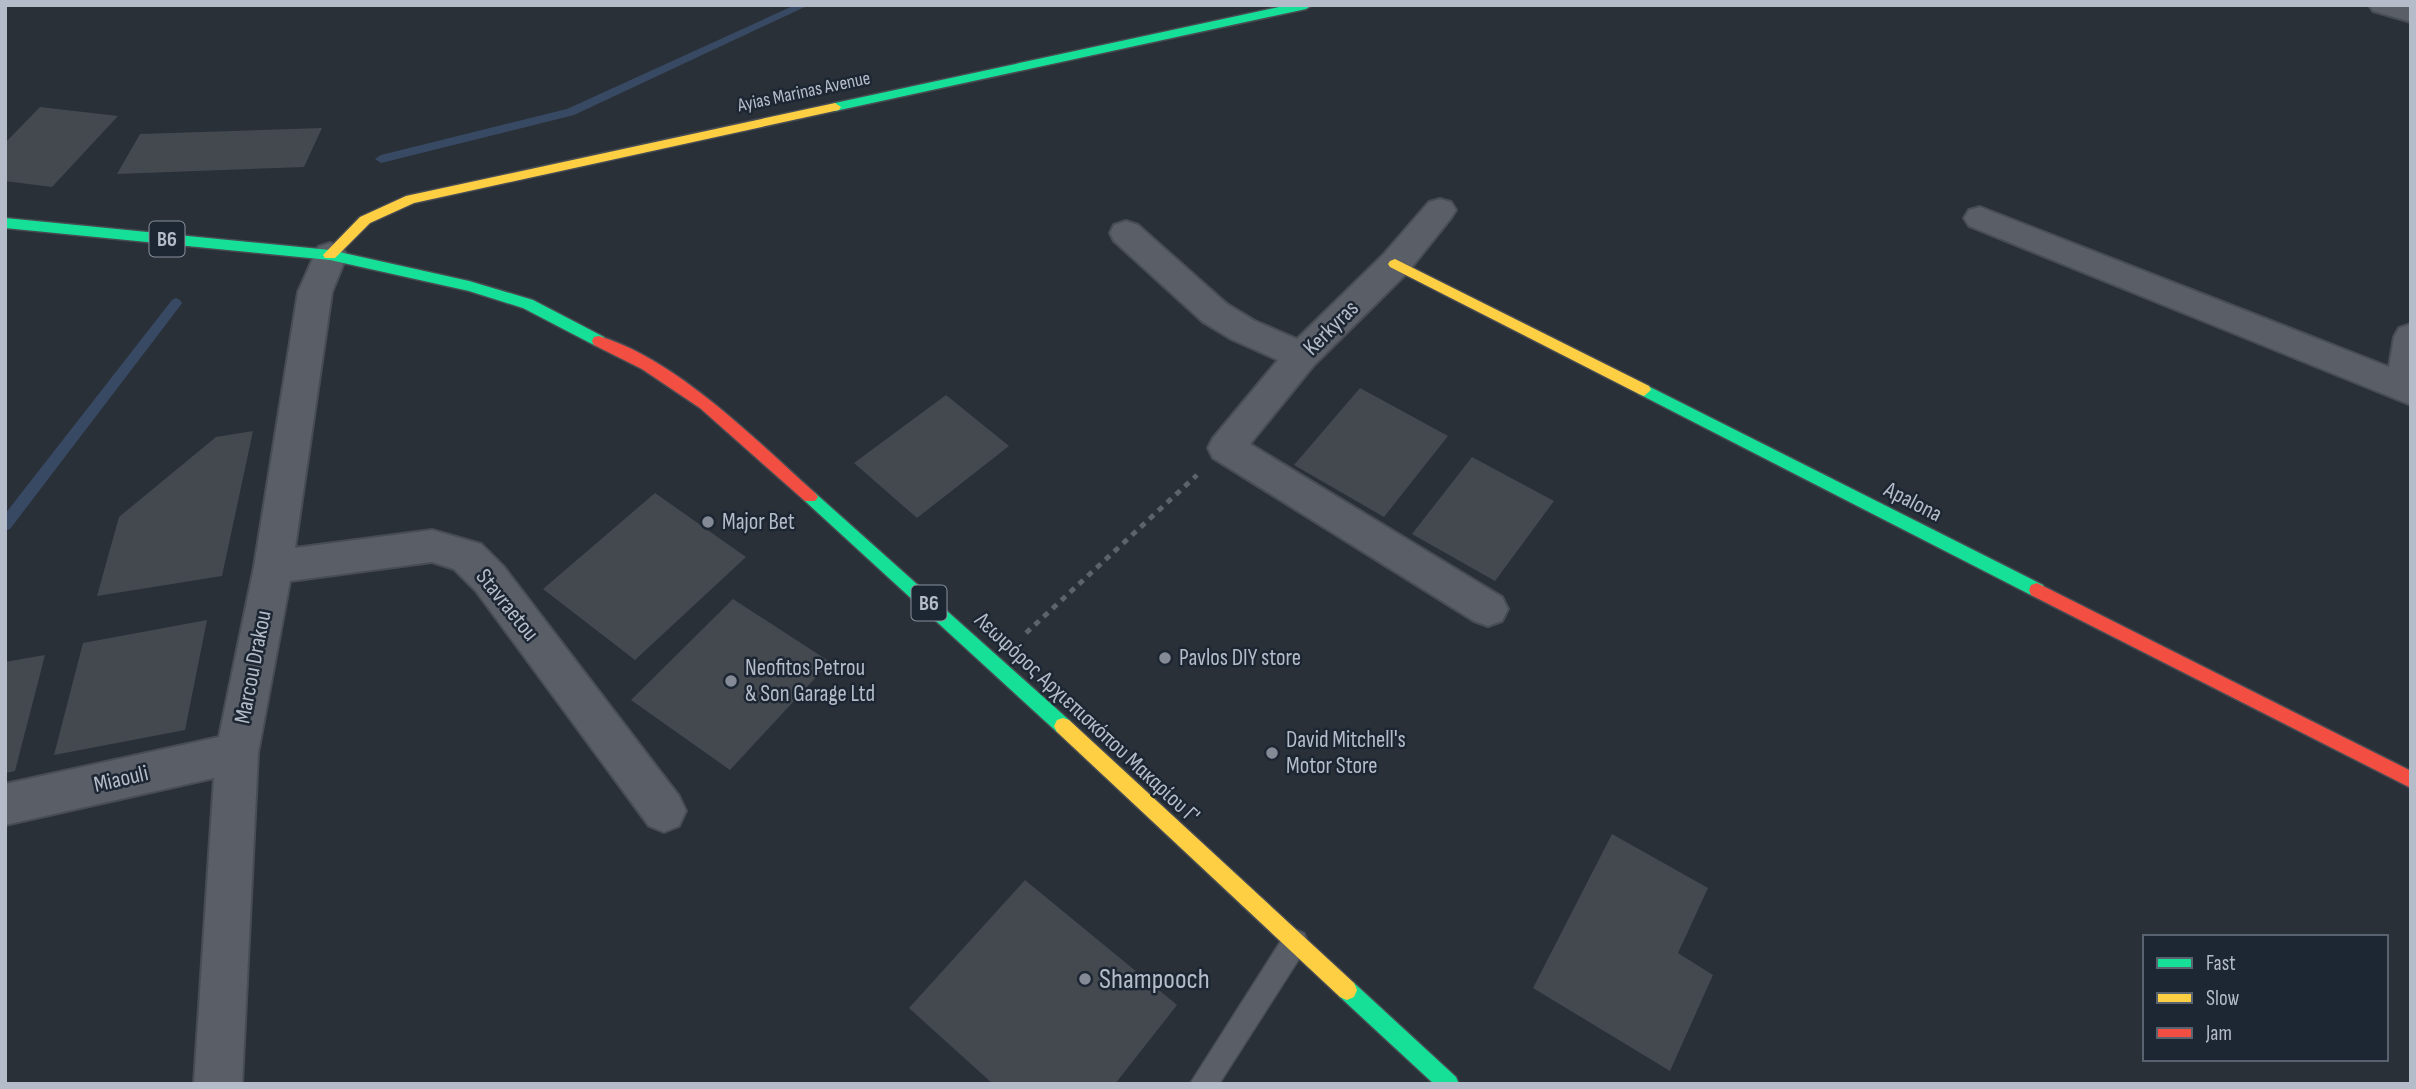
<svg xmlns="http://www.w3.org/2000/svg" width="2416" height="1089" viewBox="0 0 2416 1089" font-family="'Sofia Sans Condensed',sans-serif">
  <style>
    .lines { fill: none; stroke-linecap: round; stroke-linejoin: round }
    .stream { fill: #384963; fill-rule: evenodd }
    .building { fill: #444950 }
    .lane-casing { stroke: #484c53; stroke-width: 3 }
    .street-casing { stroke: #484c53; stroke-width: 4 }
    .fast-casing { stroke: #484c53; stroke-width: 3 }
    .slow-casing { stroke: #484c53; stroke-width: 3 }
    .jam-casing { stroke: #484c53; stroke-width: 3 }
    .path { stroke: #5d636a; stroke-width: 5; stroke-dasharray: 6 6; stroke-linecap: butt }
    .lane { fill: #5a5e66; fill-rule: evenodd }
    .street { fill: #5a5e66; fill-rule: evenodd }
    .fast { fill: #16e098; fill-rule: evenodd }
    .slow { fill: #ffcf43; fill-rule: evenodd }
    .jam { fill: #f24e42; fill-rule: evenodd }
    .poi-dot { fill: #848b96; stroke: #1d2633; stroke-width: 2.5 }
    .labels { text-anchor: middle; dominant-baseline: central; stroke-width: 5; stroke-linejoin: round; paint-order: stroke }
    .far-street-label { font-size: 19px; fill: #b4bcc9; stroke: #1d2633 }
    .shield { fill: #1d2633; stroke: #878f9c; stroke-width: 2 }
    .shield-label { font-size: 21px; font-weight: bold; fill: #b4bcc9 }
    .street-label { font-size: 23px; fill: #b4bcc9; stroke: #1d2633 }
    .poi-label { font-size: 23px; fill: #b4bcc9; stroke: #1d2633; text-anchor: start }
    .near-poi-label { font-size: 28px; fill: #b4bcc9; stroke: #1d2633; text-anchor: start }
  </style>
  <rect width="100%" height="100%" fill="#2a3038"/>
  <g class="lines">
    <path class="stream" d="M795,5H809L574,115L381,163L375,159L381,155L567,109Z
      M176,298L180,300L182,303L180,306L10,529L5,531V514L172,300Z"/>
  </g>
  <path class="building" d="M40,107L118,116L52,187L5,181V143Z
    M322,128L304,167L117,174L140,134Z
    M1360,388L1448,436L1384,517L1294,465Z
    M946,395L1009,446L917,518L854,463Z
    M253,431L222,576L97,596L119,517L216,437Z
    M1472,457L1554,501L1495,581L1412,534Z
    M655,493L746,557L635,660L543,589Z
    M733,599L830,662L730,770L631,700Z
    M207,620L185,730L54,755L83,643Z
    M45,655L15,771L5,773V662Z
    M1612,834L1708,888L1678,953L1713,975L1670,1071L1533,988Z
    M1025,880L1177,1005L1115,1084H993L909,1008Z"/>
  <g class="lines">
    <g class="lane-casing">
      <path id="lane" d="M1295,929L1304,933L1308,942L1304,951L1219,1084H1190L1286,933Z"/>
    </g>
    <g class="street-casing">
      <path id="street" d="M2369,5H2411V22L2373,11Z
        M1440,199L1451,202L1456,210L1451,218L1407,273L1314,365L1250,444L1502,597L1508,609L1502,621L1488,626L1474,621L1213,458L1208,448L1213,438L1278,360L1231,339L1203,322L1114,241L1110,233L1114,225L1126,221L1138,225L1227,304L1255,321L1297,339L1383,255L1429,202Z
        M1980,207L2389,367L2394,337L2399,328L2411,324V405L1969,226L1964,218L1969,210Z
        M330,243L342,247L347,255L332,292L295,548L432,530L481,544L504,567L679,796L686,811L679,826L664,832L649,826L476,591L454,569L432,562L290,581L258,753L242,1084H194L214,778L5,825V784L219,737L254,567L298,292L318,247Z"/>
    </g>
    <g class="fast-casing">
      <path id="fast" d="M1288,5H1312L1306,9L835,111L829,107L835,103Z
        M5,218L330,250L469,281L533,300L604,337L606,341L599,346L594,345L523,308L469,291L330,260L5,228Z
        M1644,384L2043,585L2045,590L2043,595L2037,597L2031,595L1639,394L1637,390Z
        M810,491L815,493L1069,720L1072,726L1069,732L1063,734L1057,732L805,501L802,497L805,493Z
        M1347,980L1354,983L1456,1077L1459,1084H1434L1340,997L1337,990L1340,983Z"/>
    </g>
    <g class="slow-casing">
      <path id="slow" d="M835,103L841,107L839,110L414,203L370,223L335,258H325L323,255L360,217L406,196Z
        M1395,259L1649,386L1651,390L1644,396L1639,394L1390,267L1388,264L1390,261Z
        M1063,718L1069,720L1354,983L1357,990L1354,997L1347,1000L1340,997L1057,732L1054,726L1057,720Z"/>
    </g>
    <g class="jam-casing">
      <path id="jam" d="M599,336C677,360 755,439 815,493L818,497L815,501H805L700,408L642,369L594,345L592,341L594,337Z
        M2037,583L2411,771V788L2031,595L2029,590L2031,585Z"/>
    </g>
    <path class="path" d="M1026,633L1197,475"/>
    <use href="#lane" class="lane"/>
    <use href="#street" class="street"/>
    <use href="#fast" class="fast"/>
    <use href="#slow" class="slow"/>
    <use href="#jam" class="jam"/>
  </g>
  <g class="poi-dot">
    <circle cx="708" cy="522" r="7"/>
    <circle cx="1165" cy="658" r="7"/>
    <circle cx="731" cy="681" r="7"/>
    <circle cx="1272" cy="753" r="7"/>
    <circle cx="1085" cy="979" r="7"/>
  </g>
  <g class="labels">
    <g class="far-street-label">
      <text transform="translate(804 92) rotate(-12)">Ayias Marinas Avenue</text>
    </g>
    <g class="shield">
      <rect x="149.5" y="221.5" width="35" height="35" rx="5"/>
      <rect x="911.5" y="585.5" width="35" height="35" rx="5"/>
    </g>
    <g class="shield-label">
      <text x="167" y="239">B6</text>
      <text x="929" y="603">B6</text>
    </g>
    <g class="street-label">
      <text transform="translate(1331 328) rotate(-45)">Kerkyras</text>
      <text transform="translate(1913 502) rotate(27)">Apalona</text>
      <text transform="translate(507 605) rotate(51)">Stavraetou</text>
      <text transform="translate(253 667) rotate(-79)">Marcou Drakou</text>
      <text transform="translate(1087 718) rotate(43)">Λεωφόρος Αρχιεπισκόπου Μακαρίου Γ'</text>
      <text transform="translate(121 779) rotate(-13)">Miaouli</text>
    </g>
    <g class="poi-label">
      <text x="722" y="522">Major Bet</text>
      <text x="1179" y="658">Pavlos DIY store</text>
      <text x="745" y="668">Neofitos Petrou<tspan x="745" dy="26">&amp; Son Garage Ltd</tspan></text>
      <text x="1286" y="740">David Mitchell's<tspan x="1286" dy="26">Motor Store</tspan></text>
    </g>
    <g class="near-poi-label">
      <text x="1099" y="979">Shampooch</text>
    </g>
  </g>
  <rect width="2416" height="1089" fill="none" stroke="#b4bcc9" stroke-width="14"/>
  <rect x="2143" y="935" width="245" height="126" fill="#1d2633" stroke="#59626f" stroke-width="2"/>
  <rect x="2157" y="958" width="35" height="10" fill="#16e098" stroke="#59626f" stroke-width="2"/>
  <text x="2206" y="970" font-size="21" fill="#b4bcc9">Fast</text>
  <rect x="2157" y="993" width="35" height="10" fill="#ffcf43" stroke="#59626f" stroke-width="2"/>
  <text x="2206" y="1005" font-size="21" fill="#b4bcc9">Slow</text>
  <rect x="2157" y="1028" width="35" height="10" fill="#f24e42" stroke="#59626f" stroke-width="2"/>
  <text x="2206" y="1040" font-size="21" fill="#b4bcc9">Jam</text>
</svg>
